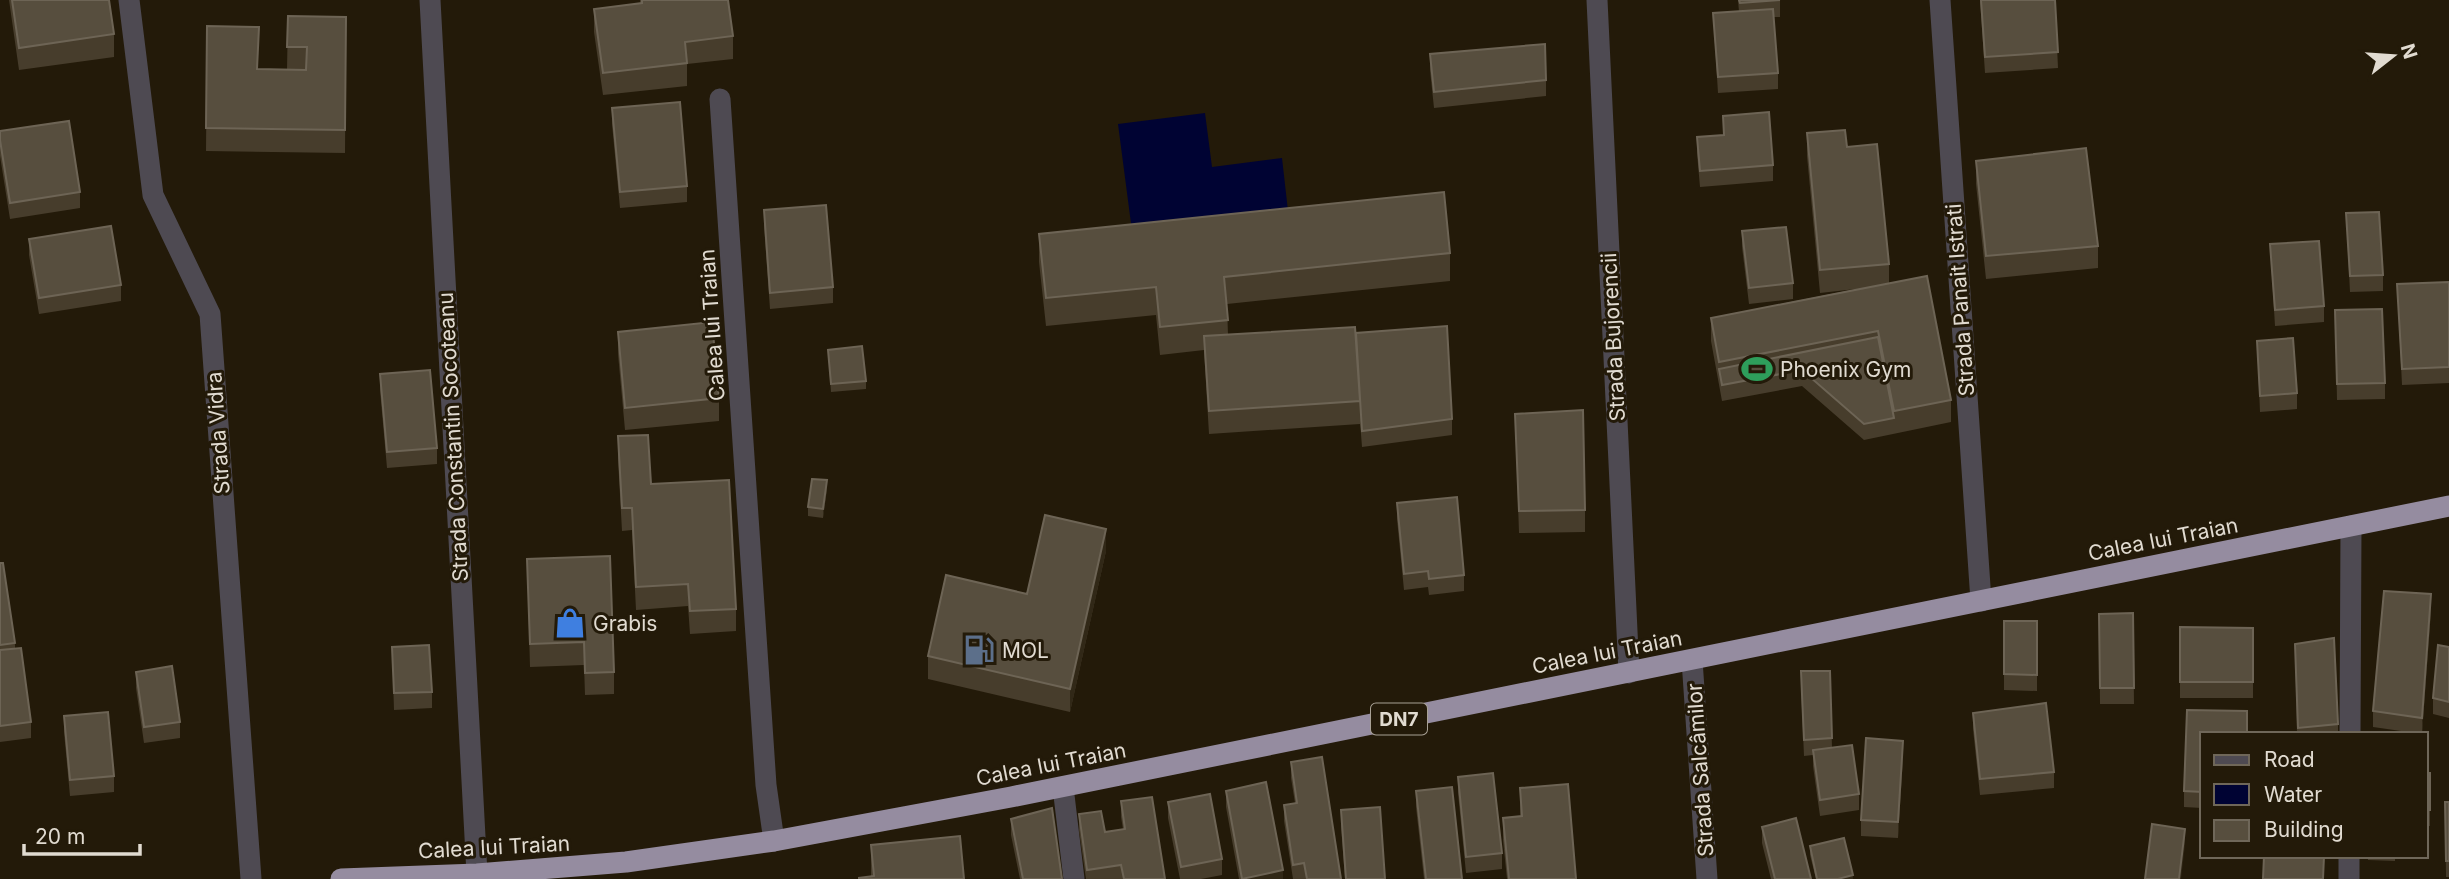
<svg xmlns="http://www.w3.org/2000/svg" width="2449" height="879" viewBox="0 0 2449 879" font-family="Inter,sans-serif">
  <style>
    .water { fill: #000333 }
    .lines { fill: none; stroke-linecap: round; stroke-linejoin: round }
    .street { stroke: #4e4a52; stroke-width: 21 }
    .highway { stroke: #958ca0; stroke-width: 21 }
    .wall { fill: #473d2c }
    .shaded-wall { fill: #312817 }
    .building { fill: #574e3e; stroke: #6d6455; stroke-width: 2 }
    .labels { text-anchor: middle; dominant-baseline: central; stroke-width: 6; stroke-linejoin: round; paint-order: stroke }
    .shield { fill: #231a09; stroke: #a8a195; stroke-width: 2 }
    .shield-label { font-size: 19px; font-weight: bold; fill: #e1dbd1 }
    .street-label { font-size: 21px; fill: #e1dbd1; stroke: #231a09 }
    .poi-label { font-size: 21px; fill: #e1dbd1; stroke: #231a09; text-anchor: start }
  </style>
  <rect width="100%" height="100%" fill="#231a09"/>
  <path class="water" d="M1205,113L1212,167L1282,158L1288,211L1132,231L1118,124Z"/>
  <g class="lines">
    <path class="street" d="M129,0L153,195L210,314L251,879
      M430,0L477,874
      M1597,0L1629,673
      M1940,0L1981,601
      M720,99L766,785L774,841
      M1692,660L1707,879
      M2350,734L2351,526
      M1063,787L1074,879
      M2349,879V856"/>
    <path class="highway" d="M341,879L477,874L626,862L774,841L1011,797L2449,506"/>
  </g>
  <path class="wall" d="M9,0H109L114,34V57L19,70Z
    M640,0H728L733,36V59L687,64V86L603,95L594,32V9L640,4Z
    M1738,0H1780V17H1773L1778,73V89L1718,93L1713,13L1739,12Z
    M1980,0H2055L2058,68L1985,73Z
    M288,16L346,17L345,153L206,151L207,26L258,69H287Z
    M1430,54L1546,80V96L1434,108L1430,70Z
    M612,108L687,186V202L620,208L612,124Z
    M1723,116L1773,165V181L1700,187L1697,153V137L1723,135Z
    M0,131L80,192V208L10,219L0,156Z
    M1807,133L1847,147L1889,264V283L1951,400V422L1864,440L1802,386L1722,401L1711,341V318L1856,289L1820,293L1807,156Z
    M1976,161L2098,246V268L1986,279L1976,184Z
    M764,210L833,287V303L770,309L764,226Z
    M2346,213L2383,275V291L2350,292Z
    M1742,231L1793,283V299L1749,304L1742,247Z
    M1039,234L1450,253V281L1227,304L1228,335L1356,333L1452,419V435L1362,447L1360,421V424L1209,434L1204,350L1160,355L1156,315L1046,326L1039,262Z
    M29,239L121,285V301L39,314L29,255Z
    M2270,244L2324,306V322L2275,326Z
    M2449,282V383L2402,385L2397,284Z
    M2335,310L2385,383V399L2337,400Z
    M618,332L719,398V421L625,430L618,354Z
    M2257,341L2297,393V409L2260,412Z
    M828,350L866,381V389L831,392Z
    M380,374L437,448V464L387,468L380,390Z
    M1515,414L1585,510V532L1519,533Z
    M618,436L736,609V631L690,634L688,606L636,610L632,530L622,531L618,459Z
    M827,489L823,518L808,516V507Z
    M1397,503L1464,575V591L1429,595L1428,587L1404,590L1397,519Z
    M1106,551L1070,712L928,679V656L1027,594Z
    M527,559L614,672V694L585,695L584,665L530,667Z
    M0,563L15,643V649L31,722V738L0,742Z
    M2431,611L2422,734L2373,727V711Z
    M2133,613L2134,704H2100L2099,614Z
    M2004,621H2037V691L2004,690Z
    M2180,627L2253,628V698H2180Z
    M2295,644L2338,724V734H2297Z
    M392,647L432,692V708L394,710Z
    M2449,647V718L2433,714V698Z
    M1830,671L1832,748L1859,794V810L1820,816L1813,766V755L1804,756L1801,687Z
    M136,672L180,722V738L144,743L136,688Z
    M1973,713L2054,772V788L1980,795L1973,729Z
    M64,716L114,776V792L70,796L64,732Z
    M2202,734V808L2184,807V791Z
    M1903,757L1898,838L1861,836V820Z
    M1291,762L1341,879H1293L1284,821V805L1295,803L1291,778Z
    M2426,773H2430V826H2426Z
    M1458,777L1502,853V869L1466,873L1458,793Z
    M1520,788L1576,879H1507L1503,840V818L1520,817Z
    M1226,791L1283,879H1239L1226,807Z
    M1416,791L1462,879H1424L1416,807Z
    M1121,801L1165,879H1086L1079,830V814L1105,832L1123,829L1121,817Z
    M1168,802L1222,859V875L1201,879H1180L1168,818Z
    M2445,802H2449V877H2446Z
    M1341,810L1385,879H1345L1341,826Z
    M1011,819L1062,879H1020L1011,835Z
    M1762,827L1811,879H1771L1762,843Z
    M871,845L964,879L871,877Z
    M1810,846L1853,879H1816L1810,855Z
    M2368,856H2395V861L2368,860Z"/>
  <path class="shaded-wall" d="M827,480V489L823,518V509Z
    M1106,529V551L1070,712V689Z
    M2431,594V611L2422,734V718Z
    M1903,741V757L1898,838V822Z
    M2185,829V845L2181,879H2179Z
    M1283,870V879H1243Z
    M1853,875V879H1838Z"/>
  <path class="building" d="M12,0H109L114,34L19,48Z
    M642,0H728L733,36L685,42L687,63L603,73L594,9L642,3Z
    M1739,0H1780L1740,3Z
    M1981,0H2055L2058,52L1985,57Z
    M1773,9L1778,73L1718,77L1713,13Z
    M288,16L346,17L345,130L206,128L207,26L259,27L257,69L306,70L307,47H287Z
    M1545,44L1546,80L1434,92L1430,54Z
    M680,102L687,186L620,192L612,108Z
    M1769,112L1773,165L1700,171L1697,137L1724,135L1723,116Z
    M69,121L80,192L10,203L0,140V131Z
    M1845,130L1847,147L1877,144L1889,264L1820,270L1807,133Z
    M2086,148L2098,246L1986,256L1976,161Z
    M1444,192L1450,253L1224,277L1228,320L1160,327L1156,287L1046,298L1039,234Z
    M826,205L833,287L770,293L764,210Z
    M2379,212L2383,275L2350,276L2346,213Z
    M111,226L121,285L39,298L29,239Z
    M1786,227L1793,283L1749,288L1742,231Z
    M2319,241L2324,306L2275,310L2270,244Z
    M1927,276L1951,400L1894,411L1878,331L1719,362L1711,318Z
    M2449,282V367L2402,369L2397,284Z
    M2382,309L2385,383L2337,384L2335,310Z
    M712,322L719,398L625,408L618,332Z
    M1447,326L1452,419L1362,431L1356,333Z
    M1355,327L1360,401L1209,411L1204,336Z
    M1878,337L1894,418L1864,424L1802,370L1722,385L1719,369Z
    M2293,338L2297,393L2260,396L2257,341Z
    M862,346L866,381L831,384L828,350Z
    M430,370L437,448L387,452L380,374Z
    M1583,410L1585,510L1519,511L1515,414Z
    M648,435L651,484L729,480L736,609L690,611L688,584L636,587L632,508H622L618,436Z
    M812,479L827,480L823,509L808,507Z
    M1457,497L1464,575L1429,579L1428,571L1404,574L1397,503Z
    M1045,515L1106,529L1070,689L928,656L946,575L1027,594Z
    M610,556L614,672L585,673L584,642L530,644L527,559Z
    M0,563H3L15,643L0,645Z
    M2384,591L2431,594L2422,718L2373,711Z
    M2133,613L2134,688H2100L2099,614Z
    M2004,621H2037V675L2004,674Z
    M2180,627L2253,628V682H2180Z
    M2334,638L2338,724L2298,728L2295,644Z
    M429,645L432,692L394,693L392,647Z
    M2438,645L2449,647V702L2433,698Z
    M21,648L31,722L0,726V650Z
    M172,666L180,722L144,727L136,672Z
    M1801,671H1830L1832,738L1804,740Z
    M2046,703L2054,772L1980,779L1973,713Z
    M2187,710L2247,711V734H2202V792L2184,791Z
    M108,712L114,776L70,780L64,716Z
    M1866,738L1903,741L1898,822L1861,820Z
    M1852,745L1859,794L1820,800L1813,750Z
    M1322,757L1341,879H1307L1304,863L1293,865L1284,805L1297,803L1291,762Z
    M1493,773L1502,853L1466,857L1458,777Z
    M2426,773H2430V810H2426Z
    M1266,782L1283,870L1242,879L1226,791Z
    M1568,784L1576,879H1509L1503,818L1522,816L1520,788Z
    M1452,787L1462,879H1426L1416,791Z
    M1210,794L1222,859L1181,867L1168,802Z
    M1152,797L1165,879H1124L1121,865L1087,870L1079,814L1101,811L1105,832L1125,829L1121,801Z
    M2445,802H2449V861H2446Z
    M1380,807L1385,879H1346L1341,810Z
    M1052,808L1062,879H1023L1011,819Z
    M1796,818L1811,879H1775L1762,827Z
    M2152,824L2185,829L2179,879H2145Z
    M960,836L964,879H859V878L874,876L871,845Z
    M1844,838L1853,875L1838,879H1817L1810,846Z
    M2264,856H2324L2323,879H2263Z"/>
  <defs>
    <g id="stadium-bare" transform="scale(2.415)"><path d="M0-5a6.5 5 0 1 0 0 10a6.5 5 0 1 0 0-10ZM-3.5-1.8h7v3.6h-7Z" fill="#2e9e5b" stroke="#231a09" stroke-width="2.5" paint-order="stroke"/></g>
    <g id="shop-bare" transform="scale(2.415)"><path d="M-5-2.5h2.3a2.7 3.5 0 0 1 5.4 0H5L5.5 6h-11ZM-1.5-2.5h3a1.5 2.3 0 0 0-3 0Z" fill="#3f7fe0" stroke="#231a09" stroke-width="2.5" paint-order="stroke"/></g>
    <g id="fuel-bare" transform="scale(2.415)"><path d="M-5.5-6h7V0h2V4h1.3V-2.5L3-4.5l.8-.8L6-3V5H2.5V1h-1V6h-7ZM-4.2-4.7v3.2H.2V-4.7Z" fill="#5c6f8a" stroke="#231a09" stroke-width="2.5" paint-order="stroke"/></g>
  </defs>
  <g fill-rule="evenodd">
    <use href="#stadium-bare" x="1757" y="369"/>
    <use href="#shop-bare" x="570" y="623"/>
    <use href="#fuel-bare" x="979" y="650"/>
  </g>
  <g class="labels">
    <rect class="shield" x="1371" y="703.5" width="56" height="31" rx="5"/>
    <g class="shield-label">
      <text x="1399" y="719">DN7</text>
    </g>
    <g class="street-label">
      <text transform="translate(1960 300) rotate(-94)">Strada Panait Istrati</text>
      <text transform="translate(712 325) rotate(-94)">Calea lui Traian</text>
      <text transform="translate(1613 337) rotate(-93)">Strada Bujorencii</text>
      <text transform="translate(218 433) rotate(-94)">Strada Vidra</text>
      <text transform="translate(453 437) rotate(-93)">Strada Constantin Socoteanu</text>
      <text transform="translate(2163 539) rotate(-11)">Calea lui Traian</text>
      <text transform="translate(1607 652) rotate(-11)">Calea lui Traian</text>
      <text transform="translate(1051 764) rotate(-11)">Calea lui Traian</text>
      <text transform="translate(1700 770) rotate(-94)">Strada Salcâmilor</text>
      <text transform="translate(494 847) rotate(-3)">Calea lui Traian</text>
    </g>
    <g class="poi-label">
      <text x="1780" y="369">Phoenix Gym</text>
      <text x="593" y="623">Grabis</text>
      <text x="1002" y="650">MOL</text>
    </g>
  </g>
  <rect x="2200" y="732" width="228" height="126" fill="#231a09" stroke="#6f6759" stroke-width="2"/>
  <rect x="2214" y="755" width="35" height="10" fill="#4e4a52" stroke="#6f6759" stroke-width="2"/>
  <text x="2264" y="767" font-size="21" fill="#e1dbd1">Road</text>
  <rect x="2214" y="784" width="35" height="21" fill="#000333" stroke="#6f6759" stroke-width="2"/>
  <text x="2264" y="802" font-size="21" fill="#e1dbd1">Water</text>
  <rect x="2214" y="820" width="35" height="21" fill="#574e3e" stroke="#6f6759" stroke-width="2"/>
  <text x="2264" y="837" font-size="21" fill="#e1dbd1">Building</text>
  <g transform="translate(2393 56) rotate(73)" stroke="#231a09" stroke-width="5" paint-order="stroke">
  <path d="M0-5L12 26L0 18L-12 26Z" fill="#e1dbd1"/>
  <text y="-10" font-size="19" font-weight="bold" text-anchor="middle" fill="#e1dbd1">N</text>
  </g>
  <path d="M24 844v10h116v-10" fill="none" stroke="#e1dbd1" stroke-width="3.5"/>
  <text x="35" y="844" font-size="21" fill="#e1dbd1" stroke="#231a09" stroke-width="5" paint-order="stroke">20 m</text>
</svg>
